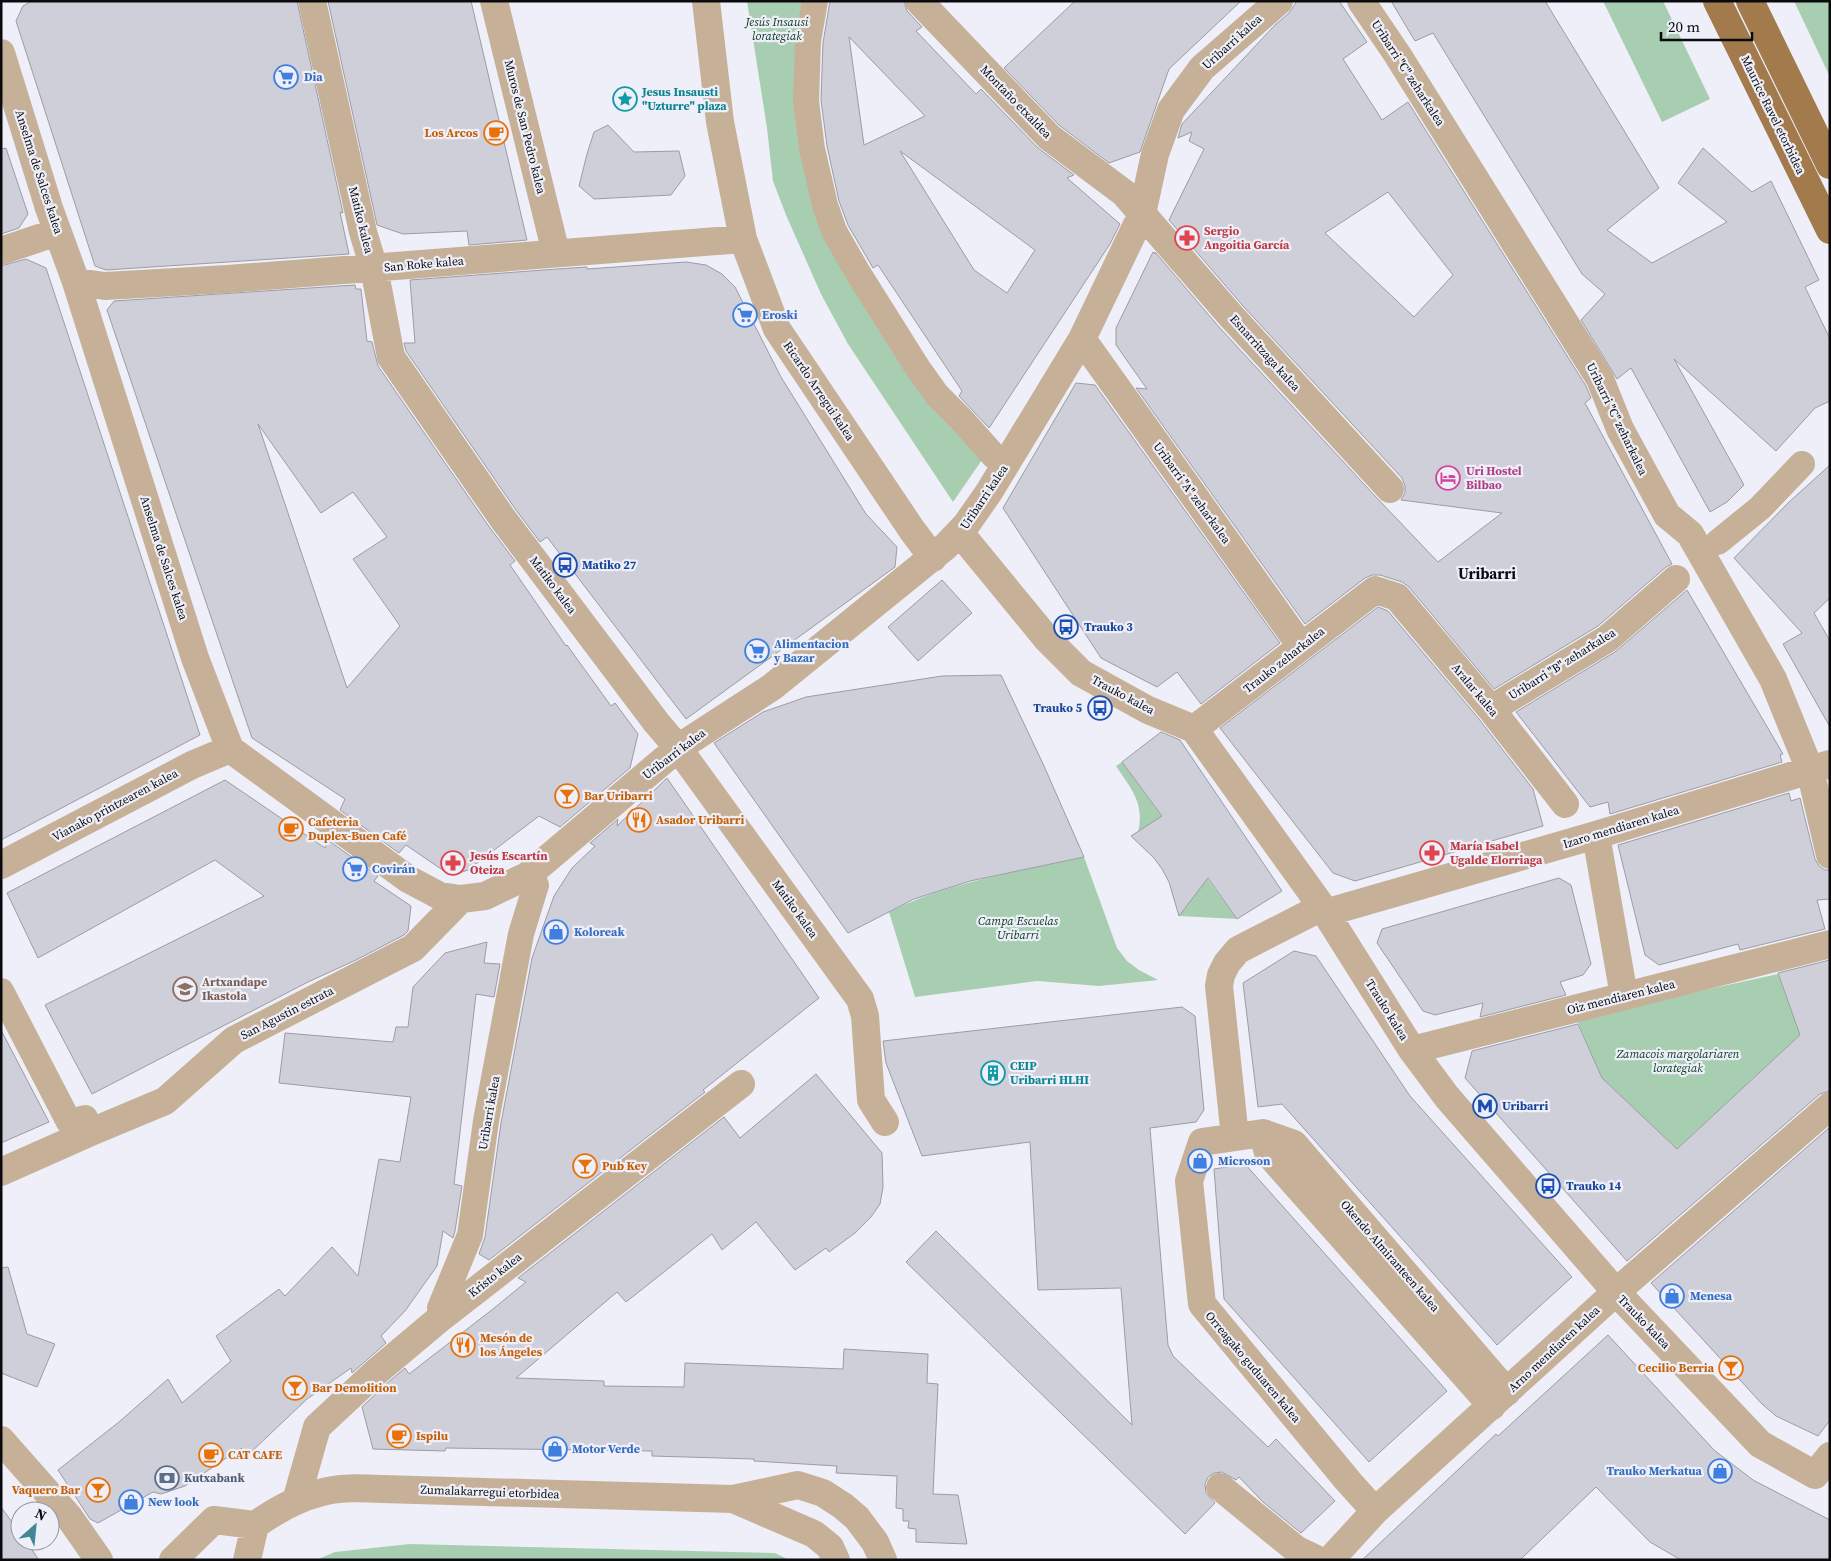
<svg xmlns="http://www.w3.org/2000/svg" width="1831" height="1561" viewBox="0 0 1831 1561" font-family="'Source Serif 4',serif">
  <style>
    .green { fill: #a8ceb1 }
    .building { fill: #cecfd8; stroke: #9b9ca4; fill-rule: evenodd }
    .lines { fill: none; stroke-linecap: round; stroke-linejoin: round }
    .pedestrian { stroke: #c6b198; stroke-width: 26 }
    .minor { stroke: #c6b198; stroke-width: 28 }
    .tertiary { stroke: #c6b198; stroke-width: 28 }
    .primary { stroke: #a27a4c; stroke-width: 28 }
    .labels { text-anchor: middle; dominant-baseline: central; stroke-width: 4.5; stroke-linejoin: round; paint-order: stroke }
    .park-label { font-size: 12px; font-style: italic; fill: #04381a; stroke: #eeeff8 }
    .street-label { font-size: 12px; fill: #0b0b0e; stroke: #eeeff8 }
    .shop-label { font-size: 12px; font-weight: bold; fill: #366cbe; stroke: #eeeff8; text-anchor: start }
    .culture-label { font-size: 12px; font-weight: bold; fill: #0d838f; stroke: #eeeff8; text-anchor: start }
    .food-label { font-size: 12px; font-weight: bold; fill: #c56008; stroke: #eeeff8; text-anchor: start }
    .health-label { font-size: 12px; font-weight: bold; fill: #be3a42; stroke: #eeeff8; text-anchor: start }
    .hotel-label { font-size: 12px; font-weight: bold; fill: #b23c85; stroke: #eeeff8; text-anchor: start }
    .transit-label { font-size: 12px; font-weight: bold; fill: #164399; stroke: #eeeff8; text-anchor: start }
    .education-label { font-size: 12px; font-weight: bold; fill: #785e54; stroke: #eeeff8; text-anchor: start }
    .service-label { font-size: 12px; font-weight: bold; fill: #4e5e75; stroke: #eeeff8; text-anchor: start }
    .quarter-label { font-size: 15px; font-weight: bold; fill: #0b0b0e; stroke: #eeeff8 }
  </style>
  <rect width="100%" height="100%" fill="#eeeff8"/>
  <path class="green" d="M747,1H802L825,205L986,454L953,502L848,344L821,294L786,215L773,181L767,128Z
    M1603,1H1663L1710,99L1662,122Z
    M1794,1H1830V77Z
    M1122,762L1237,919L1179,916L1190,902L1138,832C1145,803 1131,789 1116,766Z
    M1084,857L1117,948L1127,961L1139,970L1158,980L1099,986L1037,981L915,997L889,912C950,881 1018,872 1084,857Z
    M1778,974L1800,1035L1677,1149L1602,1078L1576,1018Z
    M410,1544L775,1553L789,1560H316L335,1552Z"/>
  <path class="building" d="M32,1H297L343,213L340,212L349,254L106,270L95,266L16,21L23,6Z
    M328,1H471L527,240L469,245L467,231L403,234L377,225Z
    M830,1H904L907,11L922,27L916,31L976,94L981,89L1038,148L1074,175L1067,178L1120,224L1110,244L989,428L959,396L962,391L878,265L873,268L848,225L839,201L827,146L821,100L823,43ZM849,37L901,91L925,116L864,145ZM900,151L1035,250L1007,293L974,270Z
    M1075,1H1241L1169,69L1140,152L1109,163L1059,125L1004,68Z
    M1297,1H1339L1367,42L1343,59L1382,120L1408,102L1586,386L1591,398L1585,403L1672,564L1666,567L1598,626L1494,689L1409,587L1402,582L1380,575H1372L1365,578L1305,624L1136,388L1147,389L1116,345V328L1153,252L1155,254V252L1219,327L1375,496L1438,562L1502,513L1401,500L1405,493V486L1402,478L1243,306L1169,220L1204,149L1189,141L1192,132L1178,138L1182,124L1275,25L1289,13ZM1388,192L1453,275L1414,317L1325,233Z
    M1391,1H1545L1659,188L1607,230L1652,263L1727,222L1678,183L1703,148L1752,192L1771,181L1819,280L1805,287L1830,339V401L1815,408L1776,451L1674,359L1744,485L1727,502L1710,512L1631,368L1617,379L1581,320L1605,294L1582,274L1433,33L1415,41Z
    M608,125L634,152L679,151L685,176L671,195L594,199L579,186L587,154L594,132Z
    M6,148L28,214L19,228L1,234V149Z
    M26,259L46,268L200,735L1,840V266Z
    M686,262L706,265L722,274L735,287L781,377L866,514L897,547L895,567L686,719L547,537L540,542L516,510L406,351L404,343H415L410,280L557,269L587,267V269Z
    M355,285L356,289H361L367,341L372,342L378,366L490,528L515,561L510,565L566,646L567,645L611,706L615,703L638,734L630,768L560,827L539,816L468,870L456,874L444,871L406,845L399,853L340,810L345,799L252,738L107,310L114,301ZM258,424L321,513L353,492L387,537L353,559L400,626L347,688Z
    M1076,383L1095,385L1280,643L1201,704L1177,672L1157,687L1101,658L1003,508Z
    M1830,465V598L1814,613L1830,641V727L1783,644L1802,633L1734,558L1788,503Z
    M942,580L972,613L918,661L888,627Z
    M1687,590L1783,754L1780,755L1782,762L1610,814L1608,802L1590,807L1516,712L1615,652Z
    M1378,607L1388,611L1479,719L1533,789L1543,826L1355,881L1333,873L1220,728Z
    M1001,675L1044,766L1084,857L970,881L914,899L848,933L714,743L763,712L806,697L942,676Z
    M1161,732L1180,740L1282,891L1237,919L1208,878L1179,916L1169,882L1162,869L1154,858L1131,836L1162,816L1122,762Z
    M667,778L819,998L703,1090L705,1092L489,1260L479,1254L485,1237L501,1123L532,958L554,896L572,868L595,846L590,843L618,819L617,826Z
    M225,780L325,848L328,840L378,876L374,881L411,906L408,931L404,935L356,960L308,982L92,1094L45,1005L264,896L215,860L38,958L7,893Z
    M1789,793L1791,801L1800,798L1815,859L1819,866L1825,870H1830V899L1817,900L1825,929L1740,950L1738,944L1659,965L1645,955L1618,845Z
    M1559,878L1571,885L1591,964L1583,975L1560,982L1566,995L1480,1017L1483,1003L1435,1015L1423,1011L1377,943L1382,929Z
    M487,942L484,963L500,964L494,997L476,994L454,1184L462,1186L455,1231L453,1238L443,1231L437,1266L405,1311L381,1336L386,1343L352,1373L351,1368L307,1399L248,1455L241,1448L185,1486L161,1494L153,1492L98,1523L90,1519L58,1470L119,1422L168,1379L182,1403L231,1361L216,1336L279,1289L285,1296L332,1247L358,1276L379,1159L400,1162L411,1097L279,1083L285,1033L393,1042L396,1027H408L413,987L445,953Z
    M1294,951L1316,956L1410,1096L1572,1277L1497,1345L1282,1104L1258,1107L1243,983Z
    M1830,960V1091L1820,1094L1627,1261L1465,1078L1472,1051L1578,1024L1602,1078L1677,1149L1800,1035L1778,973Z
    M1182,1007L1195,1016L1204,1110L1196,1122L1150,1128L1168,1345L1173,1356L1268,1447L1276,1439L1335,1501L1301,1533L1263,1502L1239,1477L1236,1480L1222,1472L1214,1473L1208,1477L1205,1484L1206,1493L1215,1503L1185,1534L906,1262L936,1231L1132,1425L1121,1288L1038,1290L1030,1142L922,1156L886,1063L883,1041Z
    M1,1030L49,1122L1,1143Z
    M816,1074L882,1153L883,1187L880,1204L871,1217L855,1233L829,1252L826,1248L795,1270L756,1222L722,1250L712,1234L626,1302L617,1292L516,1378L604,1381V1386L684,1387L685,1363L843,1369L844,1349L928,1354L927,1383L938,1384L933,1494L958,1495L967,1544L916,1542V1529L908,1528L909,1521H903V1509L896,1508L897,1476L836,1473L837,1466L754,1461V1459L652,1456V1451L446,1448L445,1451L373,1449L362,1407L385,1385L405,1368L409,1374L493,1309L526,1282L518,1278L724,1117L740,1138Z
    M1830,1127V1420L1818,1436L1776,1416L1762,1404L1651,1283Z
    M1245,1164L1447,1391L1369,1462L1224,1299L1214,1169Z
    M8,1267L27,1334L55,1344L37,1387L1,1373V1268Z
    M1608,1335L1714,1450L1753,1480L1830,1520V1560H1681L1650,1542L1596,1487L1520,1560H1362L1496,1434L1498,1436Z
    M1,1507L20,1533V1541H26L39,1560H1Z"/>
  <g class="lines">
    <path class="pedestrian" d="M815,1L808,41L806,101L812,149L825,205L834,231L858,273L917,367L937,395L961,419L994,456
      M1718,542L1760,508L1802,464
      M1,991L69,1122L85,1118
      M440,1308L470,1235L486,1121L521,934L536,885"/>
    <path class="minor" d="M312,1L363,232L374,268L391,357L503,519L656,722L678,748L860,999L865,1016L871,1100L885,1122
      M494,1L556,253
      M706,1L720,122L743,239L777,329L912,530L933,558
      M919,1L1049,137L1124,193L1231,316L1390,489
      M1361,1L1397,54L1600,379L1620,429L1667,515L1690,534L1773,679L1810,770L1830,855
      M1,53L49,208L76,282L195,658L230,749L408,879L440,896L461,899L485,896L527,876L678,748L772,687L946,546L966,525L989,492L1082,339L1142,214L1155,154L1171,110L1202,68L1279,1
      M1,251L57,232
      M76,282L105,286L228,279L743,239
      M1082,339L1301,646
      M960,533L1047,639L1081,673L1148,710L1194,729L1322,907L1412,1050L1447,1097L1616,1292L1760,1444L1815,1475L1830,1456
      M1491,709L1607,639L1676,579
      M1194,729L1375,590L1397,597L1491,709L1565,804
      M1596,835L1624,996
      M1,865L192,765L230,749
      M1325,913L1596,835L1830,764
      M1412,1050L1830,944
      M1263,1133L1268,1153L1492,1406
      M1235,1137L1219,986L1221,975L1227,963L1238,950L1322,907
      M1,1172L91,1132L165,1101L234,1040L413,948L461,899
      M1,1440L69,1517L99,1560
      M1220,1487L1297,1550L1318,1560
      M296,1501L317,1427L375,1373L438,1320L741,1084
      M1375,1511L1348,1481L1202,1304L1189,1181L1202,1142L1263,1133L1294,1144L1507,1392
      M1330,1560L1375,1511L1616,1292L1830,1106"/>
    <path class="tertiary" d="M733,1499L814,1534L830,1547L836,1560
      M173,1560L214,1520L255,1525C275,1511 295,1499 319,1493C338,1487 362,1488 382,1489L733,1499L798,1485L823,1493L843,1506L857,1518L875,1542L883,1560
      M247,1560L255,1525"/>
    <path class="primary" d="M1717,1L1830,230
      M1750,1L1830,165"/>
  </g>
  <defs>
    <g id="supermarket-ring" transform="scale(1.25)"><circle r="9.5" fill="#eeeff8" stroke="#3f7fe0" stroke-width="1.5"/><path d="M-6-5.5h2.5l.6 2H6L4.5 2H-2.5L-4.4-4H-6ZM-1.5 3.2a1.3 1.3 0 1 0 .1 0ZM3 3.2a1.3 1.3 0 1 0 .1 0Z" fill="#3f7fe0"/></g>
    <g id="sight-ring" transform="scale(1.25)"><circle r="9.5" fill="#eeeff8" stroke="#0f9aa8" stroke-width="1.5"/><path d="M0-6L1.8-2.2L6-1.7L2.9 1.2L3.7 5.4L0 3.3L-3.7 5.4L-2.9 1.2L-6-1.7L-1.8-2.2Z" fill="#0f9aa8"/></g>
    <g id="cafe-ring" transform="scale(1.25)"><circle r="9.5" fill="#eeeff8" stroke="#e8710a" stroke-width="1.5"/><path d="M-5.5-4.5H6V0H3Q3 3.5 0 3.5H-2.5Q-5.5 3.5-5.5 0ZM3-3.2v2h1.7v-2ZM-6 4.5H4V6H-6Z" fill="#e8710a"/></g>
    <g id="pharmacy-ring" transform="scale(1.25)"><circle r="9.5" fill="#eeeff8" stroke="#e0444e" stroke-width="1.5"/><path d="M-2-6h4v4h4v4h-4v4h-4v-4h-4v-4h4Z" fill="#e0444e"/></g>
    <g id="hotel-ring" transform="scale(1.25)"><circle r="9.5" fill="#eeeff8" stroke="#d1479c" stroke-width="1.5"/><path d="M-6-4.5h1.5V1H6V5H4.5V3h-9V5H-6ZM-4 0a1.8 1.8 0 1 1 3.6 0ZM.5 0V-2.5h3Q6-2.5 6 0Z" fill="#d1479c"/></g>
    <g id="bus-ring" transform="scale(1.25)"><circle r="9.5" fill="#eeeff8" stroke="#1a4fb4" stroke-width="1.5"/><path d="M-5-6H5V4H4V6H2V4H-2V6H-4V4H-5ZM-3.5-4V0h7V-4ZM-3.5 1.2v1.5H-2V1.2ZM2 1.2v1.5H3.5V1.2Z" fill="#1a4fb4"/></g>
    <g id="bar-ring" transform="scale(1.25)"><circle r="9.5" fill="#eeeff8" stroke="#e8710a" stroke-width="1.5"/><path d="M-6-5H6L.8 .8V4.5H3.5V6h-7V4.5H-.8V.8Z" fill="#e8710a"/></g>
    <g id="restaurant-ring" transform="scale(1.25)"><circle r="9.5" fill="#eeeff8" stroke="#e8710a" stroke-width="1.5"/><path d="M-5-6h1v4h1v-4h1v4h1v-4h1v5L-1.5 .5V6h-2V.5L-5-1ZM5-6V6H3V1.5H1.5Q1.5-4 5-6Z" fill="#e8710a"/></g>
    <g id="shop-ring" transform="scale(1.25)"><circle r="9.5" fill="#eeeff8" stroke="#3f7fe0" stroke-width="1.5"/><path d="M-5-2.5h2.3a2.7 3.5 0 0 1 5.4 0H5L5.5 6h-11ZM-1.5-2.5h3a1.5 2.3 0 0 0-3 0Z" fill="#3f7fe0"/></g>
    <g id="school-ring" transform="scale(1.25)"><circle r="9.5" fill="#eeeff8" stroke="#8d6e63" stroke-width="1.5"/><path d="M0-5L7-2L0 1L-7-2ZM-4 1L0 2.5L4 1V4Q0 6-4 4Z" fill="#8d6e63"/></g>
    <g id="building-ring" transform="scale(1.25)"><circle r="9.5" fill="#eeeff8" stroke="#0f9aa8" stroke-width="1.5"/><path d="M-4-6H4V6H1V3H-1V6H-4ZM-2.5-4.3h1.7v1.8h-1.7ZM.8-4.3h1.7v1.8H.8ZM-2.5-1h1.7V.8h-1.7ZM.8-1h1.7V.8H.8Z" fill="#0f9aa8"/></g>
    <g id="metro-ring" transform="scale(1.25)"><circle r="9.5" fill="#eeeff8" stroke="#1a4fb4" stroke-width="1.5"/><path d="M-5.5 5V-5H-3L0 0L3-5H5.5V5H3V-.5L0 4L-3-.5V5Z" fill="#1a4fb4"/></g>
    <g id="bank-ring" transform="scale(1.25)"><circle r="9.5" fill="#eeeff8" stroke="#5c6f8a" stroke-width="1.5"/><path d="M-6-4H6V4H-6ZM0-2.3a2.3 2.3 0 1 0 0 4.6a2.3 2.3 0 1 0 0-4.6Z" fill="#5c6f8a"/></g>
  </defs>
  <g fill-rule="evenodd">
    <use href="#supermarket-ring" x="286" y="77"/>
    <use href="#sight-ring" x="625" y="99"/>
    <use href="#cafe-ring" x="496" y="133"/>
    <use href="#pharmacy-ring" x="1187" y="238"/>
    <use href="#supermarket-ring" x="745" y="315"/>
    <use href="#hotel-ring" x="1448" y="478"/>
    <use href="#bus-ring" x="565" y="565"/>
    <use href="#bus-ring" x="1066" y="627"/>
    <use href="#supermarket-ring" x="757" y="651"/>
    <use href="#bus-ring" x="1100" y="708"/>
    <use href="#bar-ring" x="567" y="796"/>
    <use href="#restaurant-ring" x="639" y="820"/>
    <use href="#cafe-ring" x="291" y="829"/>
    <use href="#pharmacy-ring" x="1432" y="853"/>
    <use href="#pharmacy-ring" x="453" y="863"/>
    <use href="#supermarket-ring" x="355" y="869"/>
    <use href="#shop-ring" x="556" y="932"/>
    <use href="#school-ring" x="185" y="989"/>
    <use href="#building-ring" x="993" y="1073"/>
    <use href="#metro-ring" x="1485" y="1106"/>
    <use href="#shop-ring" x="1200" y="1161"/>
    <use href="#bar-ring" x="585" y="1166"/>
    <use href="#bus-ring" x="1548" y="1186"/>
    <use href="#shop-ring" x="1672" y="1296"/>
    <use href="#restaurant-ring" x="463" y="1345"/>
    <use href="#bar-ring" x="1731" y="1368"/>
    <use href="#bar-ring" x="295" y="1388"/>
    <use href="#cafe-ring" x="399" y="1436"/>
    <use href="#shop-ring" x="555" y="1449"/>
    <use href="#cafe-ring" x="211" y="1455"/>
    <use href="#shop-ring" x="1720" y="1471"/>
    <use href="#bank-ring" x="167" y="1478"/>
    <use href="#bar-ring" x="98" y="1490"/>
    <use href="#shop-ring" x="131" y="1502"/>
  </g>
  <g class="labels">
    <g class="park-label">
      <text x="777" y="22">Jesús Insausi<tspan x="777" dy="14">lorategiak</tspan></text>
      <text x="1018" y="921">Campa Escuelas<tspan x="1018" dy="14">Uribarri</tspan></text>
      <text x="1678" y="1054">Zamacois margolariaren<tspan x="1678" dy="14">lorategiak</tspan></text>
    </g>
    <g class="street-label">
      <text transform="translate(1232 42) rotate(-42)">Uribarri kalea</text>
      <text transform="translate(1408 73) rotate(57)">Uribarri "C" zeharkalea</text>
      <text transform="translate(1016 102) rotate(46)">Montaño etxaldea</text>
      <text transform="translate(1773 115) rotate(64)">Maurice Ravel etorbidea</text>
      <text transform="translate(525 127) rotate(76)">Muros de San Pedro kalea</text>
      <text transform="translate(39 172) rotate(72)">Anselma de Salces kalea</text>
      <text transform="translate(361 220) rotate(76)">Matiko kalea</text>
      <text transform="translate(424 264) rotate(-5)">San Roke kalea</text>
      <text transform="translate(1265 353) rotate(48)">Esnarritzaga kalea</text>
      <text transform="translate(819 391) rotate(56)">Ricardo Arregui kalea</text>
      <text transform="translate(1617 419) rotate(64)">Uribarri "C" zeharkalea</text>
      <text transform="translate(1192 493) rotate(54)">Uribarri "A" zeharkalea</text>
      <text transform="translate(984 497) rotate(-56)">Uribarri kalea</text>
      <text transform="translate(164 558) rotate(72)">Anselma de Salces kalea</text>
      <text transform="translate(553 585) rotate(53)">Matiko kalea</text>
      <text transform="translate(1284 660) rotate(-38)">Trauko zeharkalea</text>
      <text transform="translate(1562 664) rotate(-32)">Uribarri "B" zeharkalea</text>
      <text transform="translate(1475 690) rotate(50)">Aralar kalea</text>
      <text transform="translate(1123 695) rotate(28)">Trauko kalea</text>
      <text transform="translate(674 754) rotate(-37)">Uribarri kalea</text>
      <text transform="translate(115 805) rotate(-28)">Vianako printzearen kalea</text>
      <text transform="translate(1621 827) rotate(-17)">Izaro mendiaren kalea</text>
      <text transform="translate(795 909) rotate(54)">Matiko kalea</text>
      <text transform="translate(1621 997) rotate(-14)">Oiz mendiaren kalea</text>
      <text transform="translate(1387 1010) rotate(58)">Trauko kalea</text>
      <text transform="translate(287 1013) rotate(-27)">San Agustin estrata</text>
      <text transform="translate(489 1113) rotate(-80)">Uribarri kalea</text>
      <text transform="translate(1390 1256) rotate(49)">Okendo Almiranteen kalea</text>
      <text transform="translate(495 1275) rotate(-38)">Kristo kalea</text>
      <text transform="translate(1644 1322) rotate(46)">Trauko kalea</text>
      <text transform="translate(1554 1349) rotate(-43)">Arno mendiaren kalea</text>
      <text transform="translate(1253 1367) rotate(50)">Orreagako guduaren kalea</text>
      <text transform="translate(490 1492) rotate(2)">Zumalakarregui etorbidea</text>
    </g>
    <g class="shop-label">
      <text x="304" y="77">Dia</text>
      <text x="762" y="315">Eroski</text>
      <text x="774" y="644">Alimentacion<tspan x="774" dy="14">y Bazar</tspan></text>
      <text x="372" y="869">Covirán</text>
      <text x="574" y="932">Koloreak</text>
      <text x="1218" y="1161">Microson</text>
      <text x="1690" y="1296">Menesa</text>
      <text x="572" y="1449">Motor Verde</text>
      <text x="1702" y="1471" text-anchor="end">Trauko Merkatua</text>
      <text x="148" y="1502">New look</text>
    </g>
    <g class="culture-label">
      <text x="642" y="92">Jesus Insausti<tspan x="642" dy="14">"Uzturre" plaza</tspan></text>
      <text x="1010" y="1066">CEIP<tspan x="1010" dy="14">Uribarri HLHI</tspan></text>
    </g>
    <g class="food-label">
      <text x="478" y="133" text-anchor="end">Los Arcos</text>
      <text x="584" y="796">Bar Uribarri</text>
      <text x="656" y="820">Asador Uribarri</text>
      <text x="308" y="822">Cafeteria<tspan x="308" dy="14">Duplex-Buen Café</tspan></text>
      <text x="602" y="1166">Pub Key</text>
      <text x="480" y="1338">Mesón de<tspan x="480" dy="14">los Ángeles</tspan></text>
      <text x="1714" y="1368" text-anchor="end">Cecilio Berria</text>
      <text x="312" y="1388">Bar Demolition</text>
      <text x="416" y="1436">Ispilu</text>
      <text x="228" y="1455">CAT CAFE</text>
      <text x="80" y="1490" text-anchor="end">Vaquero Bar</text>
    </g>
    <g class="health-label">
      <text x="1204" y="231">Sergio<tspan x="1204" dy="14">Angoitia García</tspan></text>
      <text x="1450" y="846">María Isabel<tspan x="1450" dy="14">Ugalde Elorriaga</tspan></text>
      <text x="470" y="856">Jesús Escartín<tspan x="470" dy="14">Oteiza</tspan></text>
    </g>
    <g class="hotel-label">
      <text x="1466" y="471">Uri Hostel<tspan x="1466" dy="14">Bilbao</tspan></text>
    </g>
    <g class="transit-label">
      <text x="582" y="565">Matiko 27</text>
      <text x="1084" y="627">Trauko 3</text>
      <text x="1082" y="708" text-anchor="end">Trauko 5</text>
      <text x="1502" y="1106">Uribarri</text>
      <text x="1566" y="1186">Trauko 14</text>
    </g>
    <g class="education-label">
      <text x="202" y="982">Artxandape<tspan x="202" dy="14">Ikastola</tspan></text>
    </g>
    <g class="service-label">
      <text x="184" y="1478">Kutxabank</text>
    </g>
    <g class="quarter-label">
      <text x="1487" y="573">Uribarri</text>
    </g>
  </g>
  <rect width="1831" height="1561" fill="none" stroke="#0b0b0e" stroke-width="5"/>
  <g transform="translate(35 1526) rotate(27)"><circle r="24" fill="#eeeff8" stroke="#93949a"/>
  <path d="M0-4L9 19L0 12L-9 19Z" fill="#428793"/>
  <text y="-8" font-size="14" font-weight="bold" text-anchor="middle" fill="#0b0b0e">N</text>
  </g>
  <path d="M1661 32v8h91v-8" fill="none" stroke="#0b0b0e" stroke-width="2.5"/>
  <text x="1668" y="32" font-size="15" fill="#0b0b0e" stroke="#eeeff8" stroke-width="4" paint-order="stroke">20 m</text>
</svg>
